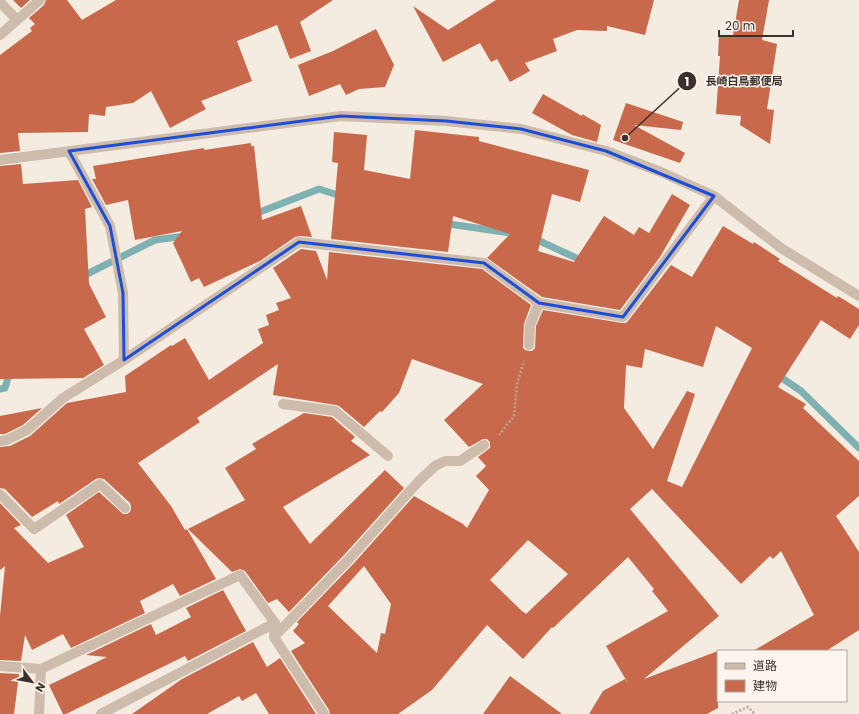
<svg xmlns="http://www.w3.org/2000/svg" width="859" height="714" viewBox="0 0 859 714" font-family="Poppins,'Noto Sans JP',sans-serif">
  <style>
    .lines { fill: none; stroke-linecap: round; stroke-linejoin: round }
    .stream { stroke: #7fb0b2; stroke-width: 7 }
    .building { fill: #c8694b; fill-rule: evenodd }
    .path { stroke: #b9a596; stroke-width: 2.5; stroke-dasharray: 2 2; stroke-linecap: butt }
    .minor { stroke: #cdbbac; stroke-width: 10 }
    .marked { fill: none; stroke: #1d4ed8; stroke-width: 3; stroke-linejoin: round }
    .leader { fill: none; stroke: #3b302b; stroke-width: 1.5 }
    .callout-dot { fill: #3b302b; stroke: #fbf5ee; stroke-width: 1.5 }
    .mark-label { font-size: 12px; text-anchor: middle; font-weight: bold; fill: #fff }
    .callout-label { font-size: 11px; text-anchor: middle; font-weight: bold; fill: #3b302b; stroke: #fbf5ee; stroke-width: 3; stroke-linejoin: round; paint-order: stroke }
  </style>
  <rect width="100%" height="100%" fill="#f4ebe1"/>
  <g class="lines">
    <path class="stream" d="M252,215L319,189L344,197
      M442,223L511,233
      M533,238L585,262
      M81,277L155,240L185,236
      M776,374L801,391L859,448
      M0,389L5,388L10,371"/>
  </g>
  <path class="building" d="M13,0H30L21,8Z
    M46,0H67L82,20L116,0H333L300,22L311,51L290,59L277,25L237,41L252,81L201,101L206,109L170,128L151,91L133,103L106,107L105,116L89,114L88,132L18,133L20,151L0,153V55L32,31L30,28L35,24L29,18L44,5Z
    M496,0H654L645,35L607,26V31L577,30L553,39L557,51L525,63L530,71L510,82L497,59L491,62L480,43L443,62L413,6L448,30Z
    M739,0H769L762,40L777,44L767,109L774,110L770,144L740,125L741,116L716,114L720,56H718L719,35H733Z
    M376,29L394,65L385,87L359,89L346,95L340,84L309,96L298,65L333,51Z
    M543,94L582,116V114L601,125L597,142L572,135L532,113Z
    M626,103L683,122L681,130L634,125L685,153L680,163L613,140Z
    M415,130L479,137V141L589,170L580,202L552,194L538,251L574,262L604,216L634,235L639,227L649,233L672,194L690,205L660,257L620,310L542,297L487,258L510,234L453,216L448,252L331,239L338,163L332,162L334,132L367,135L364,170L410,179Z
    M251,143V146H254L262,220L301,206L312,237L300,236L295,237L260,261L204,287L199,278L191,282L173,243L182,231L135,240L128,200L106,205L92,179H96L93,166L204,148V150Z
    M21,164L23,184L78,180L92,207L85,209L89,284L106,317L84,329L104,365L83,378L0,379V166Z
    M723,226L753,244L754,242L780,259L778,261L837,298L838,296L859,309V325L850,339L821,320L778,387L806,404L803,408L859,461V496L836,516L859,552V630L826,651H753L814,615L781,551L773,559L770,556L741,584L652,489L630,509L719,616L644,679L718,651V708L707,714H589L603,691L625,679L629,685L606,646L668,611L652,591L654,589L628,557L553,628L552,627L523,659L487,625L432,690L398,714H330L329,710L291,651L305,643L293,631L299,624L297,622L355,562L414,496L463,524L467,528L489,490L476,476L486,466L478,457L490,448V442L487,439H483L469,447L444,420L483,384L412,359L399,393L382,412L380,411L364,427L339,406L336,405L273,395L278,364L197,418L200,422L138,463L171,506L185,530L187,529L216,579L180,596L173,584L140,601L145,613L71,648L63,634L32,650L25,635L21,661L0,660V616L5,566L0,570V503L21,525L14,528L48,563L84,547L66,515L99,492L123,514H127L130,512L131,509V506L130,503L104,479L99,478L96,479L59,504L58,501L32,517L5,489L0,488V447L10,446L30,436L67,403L126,392L125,376L171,345L172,346L185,338L209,380L263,343L258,329L269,325L266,315L279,310L276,303L291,298L273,268L301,249L316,251L327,280L329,252L482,269L531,305L524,324L523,345V348L525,350L529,351H532L535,348L536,326L543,310L622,323H626L628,321L671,265L692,277ZM716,326L752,348L682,487L667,481L695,394L687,391L653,449L624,408L626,365L642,368L645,349L703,367ZM528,540L568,574L526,614L524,612H523L490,580ZM364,566L391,604L385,634L381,633L377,653L328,606Z
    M42,408L23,425L5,434H0V416Z
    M304,413L332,417L355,437L351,441L370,455L283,507L310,544L385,470L404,488L345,554L289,612L277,599L268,603L245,571L240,569L232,572L188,529L245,500L225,468L256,449L252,444Z
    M223,590L246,631L188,661L185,656L66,714H63L49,685L107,657L86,655L151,624L156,635L191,617L186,608Z
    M253,642L267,667L280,658L316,714H269L256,693L242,701L239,696L207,714H132L182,679Z
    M0,673L19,674L14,714H0Z
    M510,676L562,714H483Z"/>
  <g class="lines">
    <path class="path" d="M499,435L514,416L517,384L524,361
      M732,714L748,707L755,714"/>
    <path class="minor" d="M0,2L17,20
      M0,35L40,0
      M69,151L110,226L123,293L124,360
      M0,160L341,116L446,121L521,129L606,151L661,172L714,196L781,248L859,296
      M529,345L530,325L539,303
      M283,404L335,411L388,456
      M0,441L7,440L27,430L63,398L124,360L299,242L484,263L539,303L623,317L714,196
      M0,494L34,529L100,484L125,508
      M274,637L350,558L418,482L435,466L445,461H460L484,445
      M0,666L41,669
      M39,714L41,669L240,575L275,623
      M101,714L275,623L274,637L324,714"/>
  </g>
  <path class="marked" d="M341,116L446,121L521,129L606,151L714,196L623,317L539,303L484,263L299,242L124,360L123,293L110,226L69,151Z"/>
  <path class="leader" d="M625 138L687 81"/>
  <g class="callout-dot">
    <circle cx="625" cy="138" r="4"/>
    <circle cx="687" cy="81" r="10"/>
  </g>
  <g class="mark-label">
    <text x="687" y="86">1</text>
  </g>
  <g class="callout-label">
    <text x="744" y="85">長崎白鳥郵便局</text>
  </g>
  <rect x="717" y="650" width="130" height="52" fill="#fbf5ee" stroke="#aea6a0"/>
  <rect x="725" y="663" width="20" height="6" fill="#cdbbac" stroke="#aea6a0"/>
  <text x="753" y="670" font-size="12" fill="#3b302b">道路</text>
  <rect x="725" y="680" width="20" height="12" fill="#c8694b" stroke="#aea6a0"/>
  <text x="753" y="690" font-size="12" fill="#3b302b">建物</text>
  <g transform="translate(32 682) rotate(122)" stroke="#fbf5ee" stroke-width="3" paint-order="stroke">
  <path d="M0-3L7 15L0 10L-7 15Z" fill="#3b302b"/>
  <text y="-6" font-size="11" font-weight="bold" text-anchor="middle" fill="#3b302b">N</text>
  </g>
  <path d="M719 30v6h74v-6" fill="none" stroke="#3b302b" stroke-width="2"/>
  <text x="725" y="30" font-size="12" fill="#3b302b" stroke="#fbf5ee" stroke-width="3" paint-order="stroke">20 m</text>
</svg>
